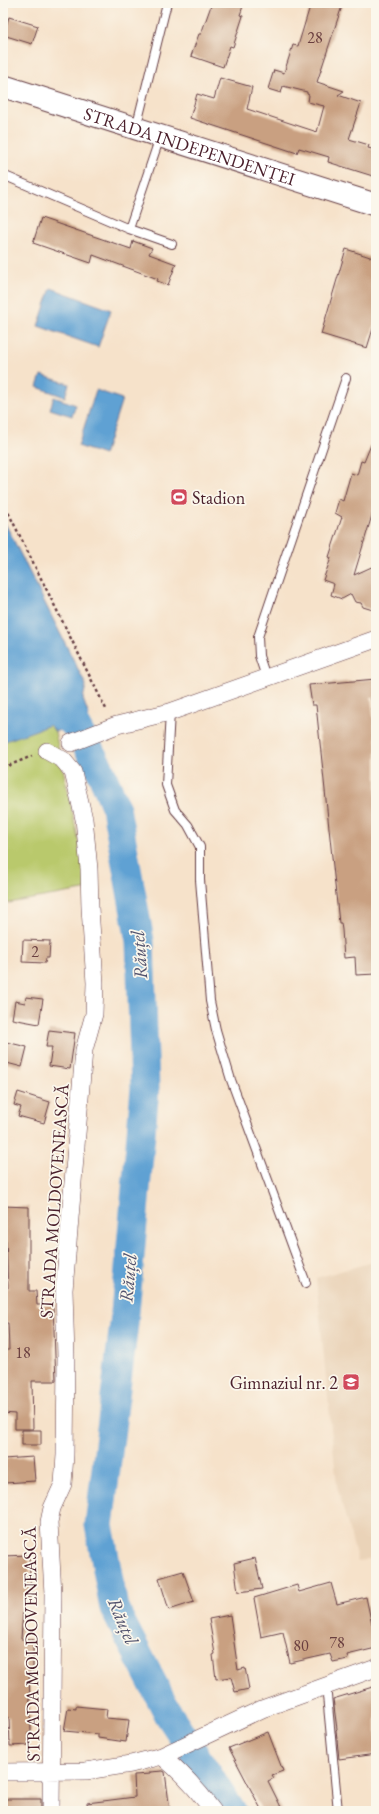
<svg xmlns="http://www.w3.org/2000/svg" width="379" height="1814" viewBox="0 0 379 1814" font-family="'EB Garamond',serif">
  <style>
    .built { fill: #ead3b8 }
    .green { fill: #b9c96c; stroke: #82744c }
    .water { fill: #5ea1d3; stroke: #54607f }
    .lines { fill: none; stroke-linecap: round; stroke-linejoin: round }
    .river { stroke: #5ea1d3; stroke-width: 29 }
    .building { fill: #c9a081 }
    .lane-casing { stroke: #643c43; stroke-width: 10 }
    .street-casing { stroke: #643c43; stroke-width: 18 }
    .secondary-casing { stroke: #643c43; stroke-width: 24 }
    .path { stroke: #643c43; stroke-width: 2.5; stroke-dasharray: 3 3; stroke-linecap: butt }
    .lane { stroke: #fff; stroke-width: 8 }
    .street { stroke: #fff; stroke-width: 17 }
    .secondary { stroke: #fff; stroke-width: 22 }
    .labels { text-anchor: middle; dominant-baseline: central; stroke-width: 3.5; stroke-linejoin: round; paint-order: stroke }
    .number-label { font-size: 16px; fill: #6a3f40 }
    .street-label { font-size: 18px; fill: #4a1f2b; stroke: #fbf7ec }
    .poi-label { font-size: 18px; fill: #4a1f2b; stroke: #fbf7ec; text-anchor: start }
    .water-label { font-size: 19px; font-style: italic; fill: #52536e; stroke: #fbf7ec }
  </style>
  <rect width="100%" height="100%" fill="#fbf7ec"/>
  <filter id="ink" filterUnits="userSpaceOnUse"><feTurbulence type="fractalNoise" baseFrequency=".025" numOctaves="2"/><feDisplacementMap in="SourceGraphic" scale="8" xChannelSelector="R" yChannelSelector="G"/><feConvolveMatrix kernelMatrix="1 2 1 2 8 2 1 2 1" color-interpolation-filters="sRGB"/></filter>
  <filter id="wash" filterUnits="userSpaceOnUse"><feTurbulence type="fractalNoise" baseFrequency=".012" numOctaves="4" result="noise"/><feDisplacementMap in="SourceGraphic" scale="16" xChannelSelector="R" yChannelSelector="G"/><feGaussianBlur stdDeviation="0.9" result="paint"/><feColorMatrix in="noise" values="0 0 0 0 0 0 0 0 0 0 0 0 0 0 0 0 0 1.4 0 .05"/><feComposite in="paint" operator="in"/></filter>
  <g filter="url(#wash)">
    <rect width="100%" height="100%" fill="#f6e2ca"/>
    <path class="built" d="M376,1261V1558L358,1562L337,1486L316,1278Z"/>
    <path class="green" d="M50,725L55,732L89,889L3,904V736Z"/>
    <path class="water" d="M51,288L111,310L98,347L38,326Z
      M41,375L69,384L65,397L37,387Z
      M96,390L122,399L104,455L78,446Z
      M54,397L76,405L72,416L50,409Z
      M3,519L86,685L83,699L89,716L55,732L50,725L3,742Z"/>
    <g class="lines">
      <path class="river" d="M3,680L74,723L99,767L116,808L140,941L145,1088L124,1324L99,1525L114,1608L169,1715L232,1811"/>
    </g>
    <g id="blocks">
      <path class="building" d="M212,3H244L240,15L243,16L233,47L230,46L223,67L191,56L199,34H201Z
        M311,3H334L342,6L317,82L344,91L338,95L361,103L349,139L369,145L368,148L376,150V177L328,162L329,157L299,148L297,153L190,118L197,94L214,99L220,78L252,87L247,109L317,132L324,106L308,102L309,95L307,94V92L283,86L281,93L268,89L274,70L284,73L293,45L298,46Z
        M9,17L38,26L32,44L3,35Z
        M41,218L131,249L133,241L152,248L149,254L176,264L168,285L157,281L158,279L93,255L91,263L33,243Z
        M346,249L376,259V319L367,348L321,334Z
        M375,435L376,513L373,512L354,575L376,565V611L363,607L361,603L355,602L351,594L342,599L331,595L334,584L323,580L331,558L329,557L342,517L335,513L339,499L343,501L351,473L357,475L361,461L364,462Z
        M376,679V698H371L376,743V974L356,975L355,957L344,958L342,930L341,923H339L316,705H312L309,685Z
        M23,940L50,941L49,958H46L45,963L22,962Z
        M26,997L43,999L39,1024L12,1019L15,1001L25,1003Z
        M49,1030L75,1033L70,1069L49,1066L52,1047H46Z
        M6,1042L27,1047L22,1067L3,1062Z
        M18,1092L50,1102L44,1123L18,1116L21,1107L14,1105Z
        M3,1206L29,1207V1291H36L37,1305H53L56,1381H32L33,1429H15V1414L3,1413V1350H9L8,1323H3V1287L8,1288L6,1241H3Z
        M22,1430H41V1445H22Z
        M33,1457L35,1481L5,1483L3,1459Z
        M29,1555L31,1597H24L21,1639H33V1667L32,1672H29L31,1733H28L29,1745L10,1746L9,1717H3V1556Z
        M255,1558L262,1589L238,1592L234,1563Z
        M183,1571L194,1602L169,1610L159,1578Z
        M331,1583L337,1604L366,1597L372,1625L376,1624V1648L347,1655L348,1659L333,1662L330,1654L290,1663L283,1632L261,1637L254,1598L297,1585L299,1592Z
        M230,1615L238,1670L245,1668L249,1689L235,1692L231,1677L216,1679L213,1655L215,1654L209,1619Z
        M376,1686V1754L339,1759L336,1730L337,1729L333,1699Z
        M76,1706L107,1709L106,1718L129,1720L126,1742L98,1738V1734L64,1731L68,1708L76,1709Z
        M268,1732L283,1771L272,1775L274,1778L268,1781L283,1811H262L229,1748Z
        M163,1771L165,1772L170,1811H88L87,1803L135,1797L134,1775L150,1774V1772Z
        M5,1799H41V1811H4Z"/>
    </g>
  </g>
  <g filter="url(#ink)">
    <use href="#blocks" fill-opacity="0" stroke="#643c43" stroke-width="1"/>
    <g class="lines">
      <g class="lane-casing">
        <path id="lane" d="M136,128L167,3
          M3,175L129,229L172,244
          M129,229L160,137
          M266,677L259,656L258,637L346,378
          M170,712L166,785L175,810L188,825L200,847V880L210,1001L216,1030L231,1080L306,1283
          M326,1685L338,1811"/>
      </g>
      <g class="street-casing">
        <path id="street" d="M71,743L117,725L170,712L376,639
          M47,751L63,760L73,772L84,819L89,869L90,908L95,983L94,1014L84,1050L64,1290L66,1357L65,1455L63,1484L52,1508L49,1522L53,1594L51,1811
          M162,1756C181,1772 198,1790 213,1811
          M3,1772L86,1771L131,1764L162,1756L262,1709L376,1668"/>
      </g>
      <g class="secondary-casing">
        <g id="secondary">
          <path id="s1" d="M3,86L376,205"/>
        </g>
      </g>
      <path class="path" d="M3,502L107,711
        M3,768L32,756"/>
      <use href="#lane" class="lane"/>
      <use href="#street" class="street"/>
      <use href="#secondary" class="secondary"/>
    </g>
  </g>
  <defs>
    <g id="stadium-square" transform="scale(0.9)"><rect x="-9" y="-9" width="18" height="18" rx="4" fill="#d1495b" stroke="#fbf7ec"/><path d="M0-5a6.5 5 0 1 0 0 10a6.5 5 0 1 0 0-10ZM-3.5-1.8h7v3.6h-7Z" fill="#fff"/></g>
    <g id="school-square" transform="scale(0.9)"><rect x="-9" y="-9" width="18" height="18" rx="4" fill="#d1495b" stroke="#fbf7ec"/><path d="M0-5L7-2L0 1L-7-2ZM-4 1L0 2.5L4 1V4Q0 6-4 4Z" fill="#fff"/></g>
  </defs>
  <g fill-rule="evenodd">
    <use href="#stadium-square" x="179" y="497"/>
    <use href="#school-square" x="351" y="1382"/>
  </g>
  <g class="labels">
    <g class="number-label">
      <text x="315" y="37">28</text>
      <text x="35" y="951">2</text>
      <text x="23" y="1352">18</text>
      <text x="337" y="1642">78</text>
      <text x="301" y="1645">80</text>
    </g>
    <g class="street-label">
      <text stroke="none"><textPath href="#s1" startOffset="196">STRADA INDEPENDENȚEI</textPath></text>
      <text transform="translate(54 1201) rotate(-86)">STRADA MOLDOVENEASCĂ</text>
      <text transform="translate(31 1644) rotate(-91)">STRADA MOLDOVENEASCĂ</text>
    </g>
    <g class="poi-label">
      <text x="192" y="497">Stadion</text>
      <text x="338" y="1382" text-anchor="end">Gimnaziul nr. 2</text>
    </g>
    <g class="water-label">
      <text transform="translate(139 955) rotate(-94)">Răuțel</text>
      <text transform="translate(128 1278) rotate(-85)">Răuțel</text>
      <text transform="translate(123 1621) rotate(67)">Răuțel</text>
    </g>
  </g>
  <rect width="379" height="1814" fill="none" stroke="#fbf7ec" stroke-width="16"/>
</svg>
